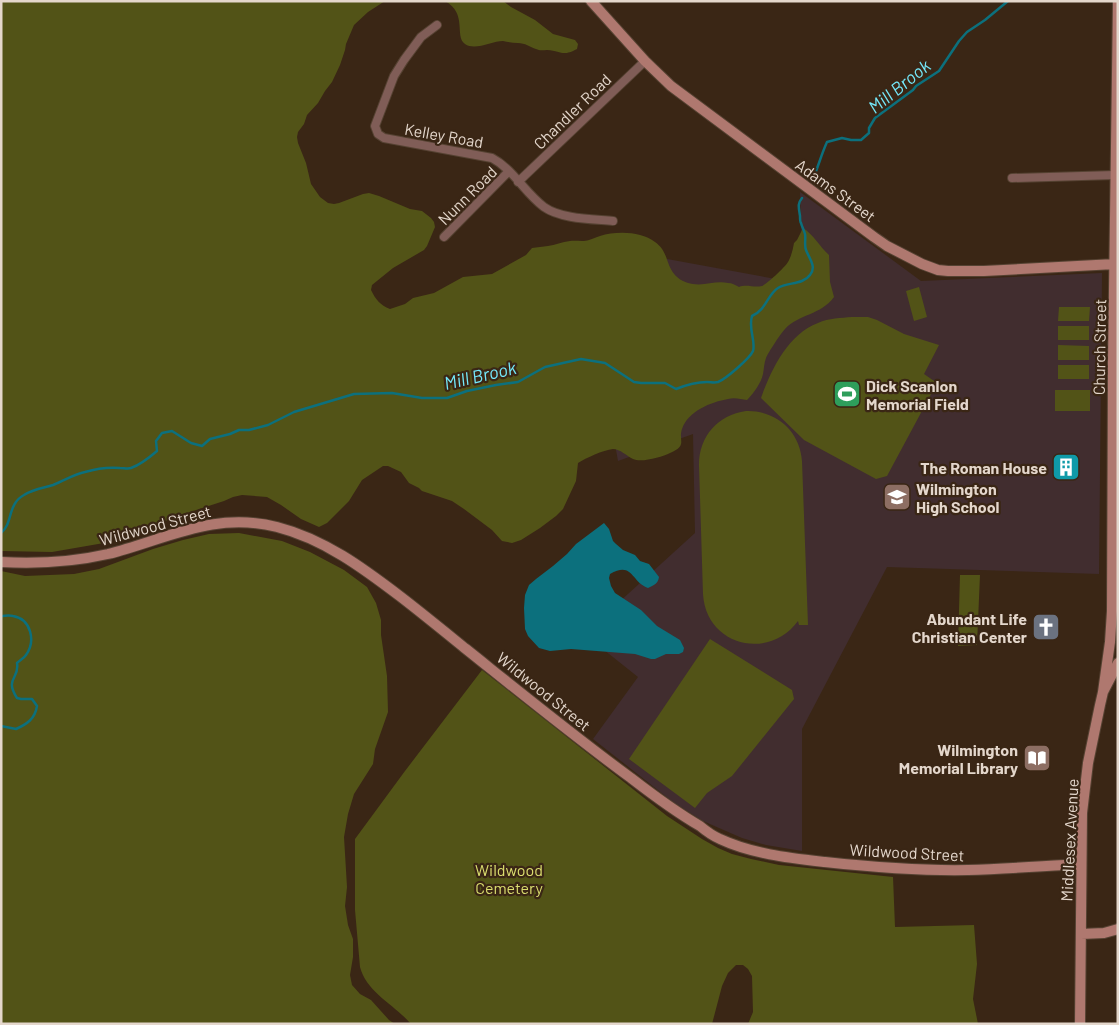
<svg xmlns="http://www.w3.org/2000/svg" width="1119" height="1025" viewBox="0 0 1119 1025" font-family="Barlow,sans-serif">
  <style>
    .education { fill: #412d2f }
    .green { fill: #525317 }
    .water { fill: #0c707d }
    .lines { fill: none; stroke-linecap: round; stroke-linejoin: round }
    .stream { stroke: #0c707d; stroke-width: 2.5 }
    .street-casing { stroke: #554232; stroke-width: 10 }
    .secondary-casing { stroke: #554232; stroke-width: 12 }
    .street { stroke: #805d57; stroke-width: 8 }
    .secondary { stroke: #af786f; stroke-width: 10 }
    .labels { text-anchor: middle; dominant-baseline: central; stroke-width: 4.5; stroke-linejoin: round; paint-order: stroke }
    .street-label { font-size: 16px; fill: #e4d7cc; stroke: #3a2615 }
    .poi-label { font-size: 16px; font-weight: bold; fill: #e4d7cc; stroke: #3a2615; text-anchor: end }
    .park-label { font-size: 16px; fill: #dbde6f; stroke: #3a2615 }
    .water-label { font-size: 18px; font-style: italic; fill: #75e9fb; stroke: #3a2615 }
  </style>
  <rect width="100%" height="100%" fill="#3a2615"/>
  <path class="education" d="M800,192L921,281L1102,273L1099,574L887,567L802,729V851L766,845L742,838L703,821L673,802L593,739L638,677L584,634L695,533L693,434L618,461L613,433L629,252L803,284Z"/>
  <path class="green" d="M1,1H385L368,12L354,25L346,44L345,50L340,65L332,82L325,91L318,103L307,115L304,124L298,132L297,137L298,143L306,163L311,184L320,197L328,203L334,204L339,203L363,194L369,193L379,196L410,209L422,211L431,218L434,222L435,227L427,246L424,250L393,268L372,285L371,290C376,300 380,305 390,309L405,304L413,298L434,293L463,277L492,274L526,255L532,248C537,247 543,247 548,246C555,245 562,242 570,241C576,240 583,242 589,240C593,239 596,237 600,236C616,231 641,231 655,242C671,253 664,271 683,281C701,289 712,280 728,283C732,283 735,285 739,287C747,284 754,288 762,286C767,284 785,267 788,262C791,257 793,249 794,243L797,240L803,228C814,235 819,246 829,255L830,282L834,297C821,315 799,314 785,329C781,333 768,353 766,358C764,363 764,369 763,374C761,383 754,393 747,400C741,399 734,397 728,399C711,402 688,411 682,429C678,441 688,445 670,453C662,457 641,463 633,459C627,456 620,449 613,449C603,450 586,458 578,463L576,481L563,509L556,516L540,528L521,540L512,543L502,541L492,530L464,509L452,501L422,491L419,488L409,483L401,472L388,466H383L362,480L349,501L327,523L319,527L301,519L281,505L267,497L242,495L233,497L224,501L190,512L104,543L52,552L1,551Z
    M445,1H503L511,7L535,20L553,34L575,40L578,44L577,49C562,57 562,51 547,50C543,50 540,51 536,49C530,47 525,43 518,43C513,43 508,42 503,41C492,41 475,51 465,44C454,36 468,14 445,1Z
    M919,287L927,317L914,321L906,291Z
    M1059,307H1090L1089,321H1058Z
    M852,317H868L877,320L904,334L939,345L924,374L937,383L887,476L876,479L804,440L761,398C771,370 788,334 818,323C829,318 841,318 852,317Z
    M1058,326H1089V340H1058Z
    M1058,345L1089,346V360H1058Z
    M1058,365H1089V379H1058Z
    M1055,390H1090V411H1055Z
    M746,411C776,410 800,431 802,461L808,625H799L798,621C769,661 706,646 703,594L699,465C699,436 718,415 746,411Z
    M239,533L282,541L310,552L344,570L367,587L376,603L381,620V635L387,676L388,712L375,749L373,764L354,794L348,814L344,837L347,887L345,906L348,925L353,939V957L350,975L352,985L360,994L371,1000L389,1020L395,1024H1V571L25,576L74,574L99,569L153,549L183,540L209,534Z
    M960,575H980L977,645L958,646Z
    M710,639L792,690L794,699L732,776L707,793L695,808L629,759Z
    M482,670L667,816L702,839L718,848L732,854L751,859L779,865L893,877L895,927L974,925L977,964L973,999L978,1024H748L753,1012L752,976L748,969L743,965H736L728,973L722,986L712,1024H411C394,1004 367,993 360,967L355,910V839L405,771Z"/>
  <path class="water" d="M604,523L609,529L613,541L616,544L623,550L635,555L640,561L649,564L659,577C658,584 654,585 648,588C631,582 633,561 610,574L609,578L611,586L615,593L641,610L657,626L680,640L684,648L683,652L679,654H666L655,659H651L635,654L571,649L550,651L539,648L528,636L525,629L524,608L525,595L529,585L536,579L553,566L567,554L576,544Z"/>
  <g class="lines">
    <path class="stream" d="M812,181C818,168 821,155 827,142L842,138L851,140H861L869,133V128L875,118L913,90L916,86L939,71L959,41L967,32L985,20L1008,1
      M1,533C13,524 7,504 24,495C33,489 43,488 53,485C64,481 74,474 85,472C95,469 110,467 120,468C124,468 128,469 131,468C140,465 150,457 157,451L156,441L162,433L172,431L191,443L202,446L210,439L230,434L239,430H249L268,425L294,412L354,394L392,393L422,398H447L467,391L496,385L518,382L545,367L581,359L605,363L634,382L641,383H665L676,389C686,385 696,382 707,382C711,382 714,383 718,382C726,379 750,358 753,351C756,341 748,329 752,316C767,309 767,295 778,288C787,282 803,285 810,275C817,267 809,258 806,250C804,245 806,239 805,234C804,230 802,227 801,223C800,222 800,217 800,216C799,208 797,204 802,198
      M1,616C5,616 9,615 13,616C31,619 36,641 26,655C24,658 20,660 17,663C20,679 4,678 17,698L21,699H32L37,706C35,719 27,724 16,729L1,726"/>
    <g class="street-casing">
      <path id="street" d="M437,25L421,37L404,60L394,76L375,126L378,134L384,138L492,158C513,169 525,193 544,207C561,219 592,219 613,221
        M1012,178L1115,175
        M518,182L645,61
        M444,237L509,171"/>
    </g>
    <g class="secondary-casing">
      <path id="secondary" d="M591,1L645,61L671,86L874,237L887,246L922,264L938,270L948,271H984L1115,264
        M1,562C37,564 73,562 108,554C167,539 214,511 277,527C324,539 363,568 401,597C423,614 445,632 466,649C521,693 575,737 631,778C653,795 676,812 700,826C706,831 713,836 720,839C752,854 790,858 825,862C872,867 920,871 968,870C1006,869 1043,866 1081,864
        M1103,692L1110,642L1112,611L1113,363L1118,1
        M1081,934L1104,933L1118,929
        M1080,1024L1082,813L1088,763L1100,705L1103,692L1118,663"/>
    </g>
    <use href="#street" class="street"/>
    <use href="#secondary" class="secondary"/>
  </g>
  <defs>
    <g id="stadium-square" transform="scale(1.4375)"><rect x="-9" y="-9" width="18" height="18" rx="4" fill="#2e9e5b" stroke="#3a2615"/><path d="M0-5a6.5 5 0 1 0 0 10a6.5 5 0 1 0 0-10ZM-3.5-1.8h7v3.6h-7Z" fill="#fff"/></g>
    <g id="building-square" transform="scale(1.4375)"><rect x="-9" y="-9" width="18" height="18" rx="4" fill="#0f9aa8" stroke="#3a2615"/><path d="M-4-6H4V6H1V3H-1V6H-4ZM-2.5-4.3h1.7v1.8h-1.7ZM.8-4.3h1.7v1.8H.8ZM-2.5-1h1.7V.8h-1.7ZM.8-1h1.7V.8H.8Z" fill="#fff"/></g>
    <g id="school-square" transform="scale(1.4375)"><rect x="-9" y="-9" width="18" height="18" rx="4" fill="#8d6e63" stroke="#3a2615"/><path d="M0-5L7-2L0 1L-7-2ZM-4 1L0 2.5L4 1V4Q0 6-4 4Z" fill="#fff"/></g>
    <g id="church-square" transform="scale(1.4375)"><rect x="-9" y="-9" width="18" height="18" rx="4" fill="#6b7280" stroke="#3a2615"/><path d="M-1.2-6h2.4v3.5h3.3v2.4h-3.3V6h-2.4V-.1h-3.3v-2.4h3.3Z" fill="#fff"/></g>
    <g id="library-square" transform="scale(1.4375)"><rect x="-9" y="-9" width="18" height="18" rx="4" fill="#8d6e63" stroke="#3a2615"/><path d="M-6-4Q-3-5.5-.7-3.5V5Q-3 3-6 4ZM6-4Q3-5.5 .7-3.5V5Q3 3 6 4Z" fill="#fff"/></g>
  </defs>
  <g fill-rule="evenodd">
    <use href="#stadium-square" x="847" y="394"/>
    <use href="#building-square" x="1066" y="467"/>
    <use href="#school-square" x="897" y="497"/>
    <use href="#church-square" x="1046" y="627"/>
    <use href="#library-square" x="1037" y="758"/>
  </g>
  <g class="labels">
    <g class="street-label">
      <text transform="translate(572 111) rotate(-44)">Chandler Road</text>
      <text transform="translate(444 135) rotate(10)">Kelley Road</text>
      <text transform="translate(836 190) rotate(36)">Adams Street</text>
      <text transform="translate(467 195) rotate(-45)">Nunn Road</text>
      <text transform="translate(1099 347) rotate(-89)">Church Street</text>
      <text transform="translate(155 525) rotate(-15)">Wildwood Street</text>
      <text transform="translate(544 691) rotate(39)">Wildwood Street</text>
      <text transform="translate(1069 840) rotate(-87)">Middlesex Avenue</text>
      <text transform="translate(907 852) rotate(3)">Wildwood Street</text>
    </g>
    <g class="poi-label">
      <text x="866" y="385" text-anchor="start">Dick Scanlon<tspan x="866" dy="18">Memorial Field</tspan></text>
      <text x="1047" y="467">The Roman House</text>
      <text x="916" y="488" text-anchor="start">Wilmington<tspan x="916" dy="18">High School</tspan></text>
      <text x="1027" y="618">Abundant Life<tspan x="1027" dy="18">Christian Center</tspan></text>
      <text x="1018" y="749">Wilmington<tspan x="1018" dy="18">Memorial Library</tspan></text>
    </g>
    <g class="park-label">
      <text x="509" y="869">Wildwood<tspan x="509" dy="18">Cemetery</tspan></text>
    </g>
    <g class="water-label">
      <text transform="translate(899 86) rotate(-39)">Mill Brook</text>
      <text transform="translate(480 375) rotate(-13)">Mill Brook</text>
    </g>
  </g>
  <rect width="1119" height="1025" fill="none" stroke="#e4d7cc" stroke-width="5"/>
</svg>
